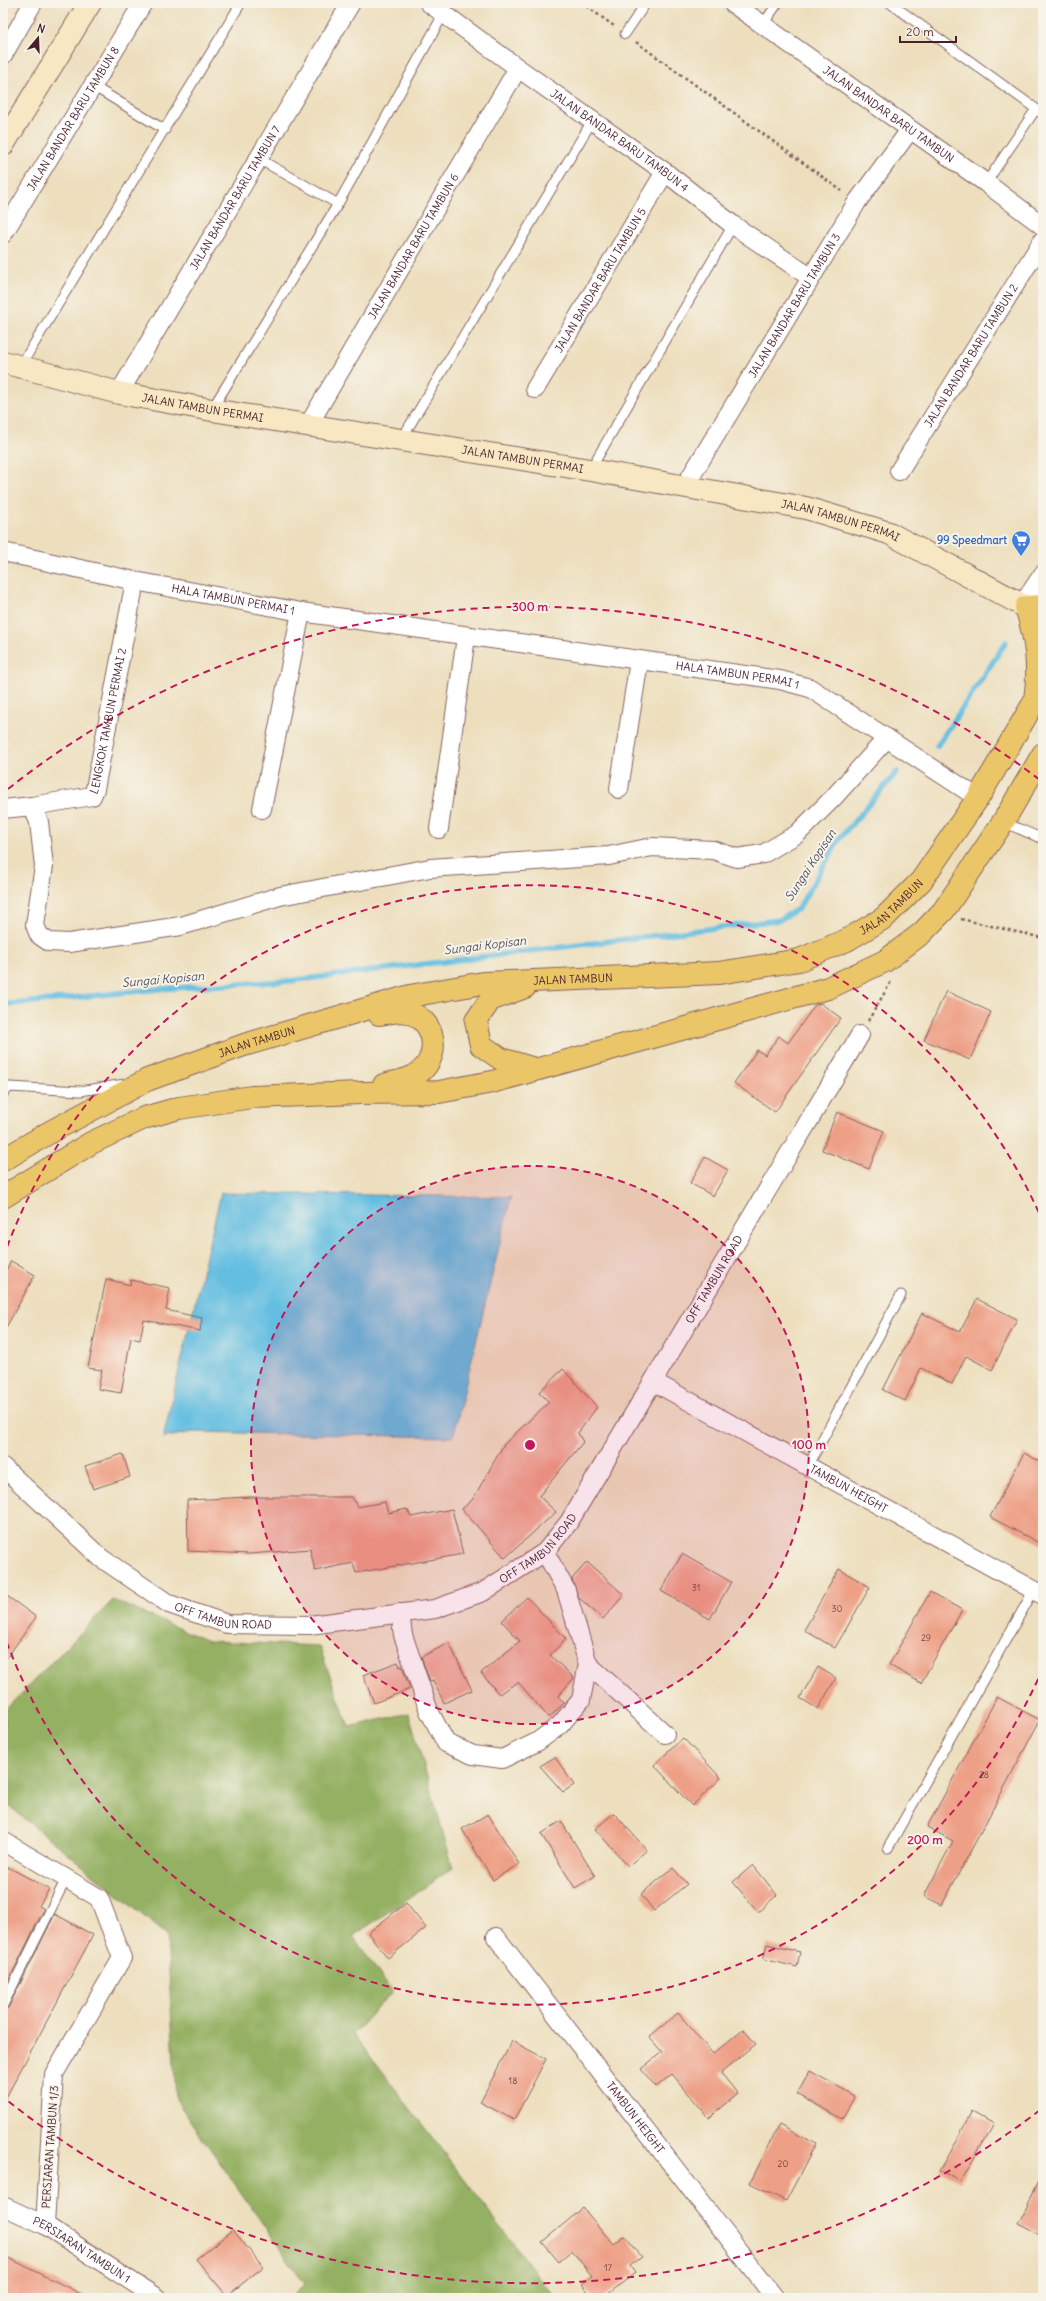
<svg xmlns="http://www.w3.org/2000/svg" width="1046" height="2301" viewBox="0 0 1046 2301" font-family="Delius,sans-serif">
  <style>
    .forest { fill: #94b062; stroke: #6f6846 }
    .water { fill: #63bee1; stroke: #566e86 }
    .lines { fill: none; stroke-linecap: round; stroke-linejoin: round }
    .stream { stroke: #63bee1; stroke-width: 5.5 }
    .building { fill: #eea087 }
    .lane-casing { stroke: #83625e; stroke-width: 11 }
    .street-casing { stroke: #83625e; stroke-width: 20 }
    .secondary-casing { stroke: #83625e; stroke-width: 24 }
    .primary-casing { stroke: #83625e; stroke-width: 24 }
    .path { stroke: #83625e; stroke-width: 2.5; stroke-dasharray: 3 3; stroke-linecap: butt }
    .lane { stroke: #fff; stroke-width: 9 }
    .street { stroke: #fff; stroke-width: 18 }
    .secondary { stroke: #f7e8c3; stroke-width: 22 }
    .primary { stroke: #ebc669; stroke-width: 22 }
    .ring { fill: none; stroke: #c2185b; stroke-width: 2; stroke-dasharray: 7 5 }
    .labels { text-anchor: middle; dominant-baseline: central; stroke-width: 4; stroke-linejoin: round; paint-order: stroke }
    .number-label { font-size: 9px; fill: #733f42 }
    .street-label { font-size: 11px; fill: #4a1f2b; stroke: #f7f3e8 }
    .shop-label { font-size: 11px; font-weight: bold; fill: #366cbe; stroke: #f7f3e8; text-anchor: end }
    .water-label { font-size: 12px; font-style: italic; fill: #524f62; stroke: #f7f3e8 }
    .centre { fill: #c2185b; stroke: #f7f3e8; stroke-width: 2 }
    .ring-label { font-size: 12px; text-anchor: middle; font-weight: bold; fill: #c2185b; stroke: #f7f3e8; stroke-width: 4; stroke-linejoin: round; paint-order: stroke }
  </style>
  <rect width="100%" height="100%" fill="#f7f3e8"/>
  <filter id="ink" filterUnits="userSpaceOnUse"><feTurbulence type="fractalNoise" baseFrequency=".025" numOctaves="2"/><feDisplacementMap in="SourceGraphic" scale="8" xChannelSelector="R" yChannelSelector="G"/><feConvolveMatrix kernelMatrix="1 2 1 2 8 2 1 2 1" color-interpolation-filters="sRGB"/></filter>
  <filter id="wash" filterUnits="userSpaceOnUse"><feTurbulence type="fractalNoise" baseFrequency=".012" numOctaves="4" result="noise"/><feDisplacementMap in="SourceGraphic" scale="16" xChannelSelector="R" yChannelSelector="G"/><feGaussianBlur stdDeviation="0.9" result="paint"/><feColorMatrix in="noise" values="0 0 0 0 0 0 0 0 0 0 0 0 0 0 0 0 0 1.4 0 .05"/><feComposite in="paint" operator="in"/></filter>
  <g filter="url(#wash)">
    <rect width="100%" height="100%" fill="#eddfbe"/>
    <path class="forest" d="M113,1600L208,1641L319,1646L349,1727L409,1713L453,1868L353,1936L392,1992L353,2034L555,2298H291L305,2284L176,2100L167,1935L3,1801V1712Z"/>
    <path class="water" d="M221,1193L511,1197L453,1437L192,1432L163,1438Z"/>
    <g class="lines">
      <path class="stream" d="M937,746L1006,642
        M3,1005L158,989L289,981L779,920L798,909L840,838L897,772"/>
    </g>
    <g id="blocks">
      <path class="building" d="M946,991L991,1012L970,1060L924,1040Z
        M820,1003L841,1018L775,1112L734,1083L757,1050L765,1055L779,1036L788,1043L815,1005Z
        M837,1112L884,1131L869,1169L822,1150Z
        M705,1157L728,1170L713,1196L690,1183Z
        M11,1261L35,1275L3,1333V1277Z
        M106,1279L130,1285L131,1280L170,1288L166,1310L202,1318L200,1331L144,1320L140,1340L131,1338L121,1393L98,1389L102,1370L88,1368Z
        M977,1299L1017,1319L992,1370L966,1356L952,1384L921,1368L905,1401L883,1390L922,1313L960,1332Z
        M563,1369L597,1407L578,1433L583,1442L539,1496L556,1512L505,1558L462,1509L473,1499L504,1444L549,1402L539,1392Z
        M1024,1453L1043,1463V1545L990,1517Z
        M123,1454L130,1477L93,1489L85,1466Z
        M251,1497H352L357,1507L385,1502L388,1513L407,1509L411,1517L452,1509L463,1554L356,1573L353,1563L315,1571L310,1549L250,1554L188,1551L187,1500Z
        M682,1554L731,1582L710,1619L661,1591Z
        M587,1562L624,1595L603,1619L579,1598L572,1579Z
        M839,1569L870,1587L835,1648L804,1630Z
        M930,1592L962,1610L921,1683L889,1665Z
        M3,1593L36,1617L3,1663Z
        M527,1597L566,1639L550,1655L574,1678L558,1696L564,1703L549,1718L518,1682L499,1694L481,1673L520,1641L502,1621Z
        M449,1643L472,1690L444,1703L433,1680L430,1681L421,1657Z
        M398,1662L400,1667L402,1666L410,1689L374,1703L363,1675Z
        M818,1667L836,1678L818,1709L800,1698Z
        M997,1697L1040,1720L942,1905L924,1896L953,1841L927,1827Z
        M683,1738L721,1778L692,1806L654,1765Z
        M555,1757L574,1785L563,1792L540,1766Z
        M614,1813L647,1850L628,1866L595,1829Z
        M488,1814L519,1864L493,1880L462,1829Z
        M561,1821L595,1876L575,1888L541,1834Z
        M753,1865L777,1895L758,1912L733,1882Z
        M8,1867L49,1889L39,1906L44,1909L3,1992V1876Z
        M673,1868L687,1884L654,1911L641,1894Z
        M406,1903L426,1928L388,1958L368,1933Z
        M55,1914L93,1935L3,2103V2011L8,2008Z
        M767,1944L800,1952L797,1967L763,1959Z
        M678,2013L713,2054L743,2029L756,2044L721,2073L738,2094L709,2118L672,2074L656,2087L641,2069L662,2052L649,2037Z
        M512,2041L546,2059L514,2120L480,2102Z
        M810,2071L855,2096L842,2119L797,2094Z
        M972,2112L993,2124L960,2182L939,2171Z
        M779,2125L816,2144L786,2201L750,2183Z
        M1043,2177V2236L1019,2224Z
        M583,2208L614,2245L625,2236L642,2257L630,2266L635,2273L603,2298H593L582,2284L592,2276L572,2251L559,2262L542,2242Z
        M233,2230L263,2267L227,2296L196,2259Z
        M3,2255L89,2298H3Z"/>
    </g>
  </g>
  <g filter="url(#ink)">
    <use href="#blocks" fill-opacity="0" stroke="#83625e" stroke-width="1"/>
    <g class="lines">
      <g class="lane-casing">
        <path id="lane" d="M890,3L1043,114
          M763,24L778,3
          M625,34L646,3
          M93,86L165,130
          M259,159L338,204
          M986,183L1036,109
          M20,367L241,3
          M212,409L338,204L444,13
          M401,440L592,121
          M590,470L733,225
          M1003,822L1043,839
          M3,1093L10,1087L80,1091L125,1084
          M808,1466L901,1295
          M888,1848L1034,1590
          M3,2005L66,1879"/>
      </g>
      <g class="street-casing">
        <g id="street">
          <path id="s1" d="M429,3L518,68L665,172L733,225L810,277"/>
          <path id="s2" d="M732,3L986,183L1043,226"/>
          <path d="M3,55L33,3"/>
          <path id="s3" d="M3,234L143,3"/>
          <path id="s4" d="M535,389L665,172"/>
          <path id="s5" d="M119,393L351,3"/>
          <path id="s6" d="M309,424L518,68"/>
          <path id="s7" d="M899,471L1043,240"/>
          <path id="s8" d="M685,486L857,202L910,130"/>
          <path id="s9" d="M3,552L135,581L301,612L780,680L810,688L978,798"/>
          <path d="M1022,605L1043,574"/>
          <path d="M619,789L639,661"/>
          <path d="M32,806L39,822L44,866L35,925L39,935L49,942L69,943L181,926L280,896L430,868L609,856L652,847L713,850L737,858L763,854L797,834L833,798L887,738"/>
          <path id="s10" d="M3,809L32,806L92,796L95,789L135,581"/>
          <path d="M262,809L301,612"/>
          <path d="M439,829L466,637"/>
          <path id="s11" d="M654,1382L1043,1595"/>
          <path id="s12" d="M3,1467L101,1558L169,1604L227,1624L309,1625L435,1609L483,1592L545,1552L569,1522L860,1035"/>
          <path d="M400,1613L403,1635L429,1711L446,1743L473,1755L502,1759L537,1742L560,1725L581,1700L588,1664L566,1590L545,1552"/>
          <path d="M588,1664L665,1734"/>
          <path d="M3,1841L99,1898L122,1958L54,2074L45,2225"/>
          <path id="s13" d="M496,1937L775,2298"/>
          <path id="s14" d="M3,2206L45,2225L157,2298"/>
        </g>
      </g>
      <g class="secondary-casing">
        <g id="secondary">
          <path d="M3,145L90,3"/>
          <path id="s15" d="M3,362L119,393L212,410L590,470L806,508L889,533L1026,607"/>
        </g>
      </g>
      <g class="primary-casing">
        <g id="primary">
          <path d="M1035,700C1040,667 1036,639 1026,607L1043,606"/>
          <path d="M525,987L490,1000L476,1021L481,1045L501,1059L535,1069"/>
          <path d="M379,1014C387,1013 400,1010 407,1012C438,1020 442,1061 414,1076C406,1081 393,1082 384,1085"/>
          <path id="s16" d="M3,1160L50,1132L147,1080L244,1045L410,996L483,983L719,973L799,960L847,940L884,918L921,881L978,798L1043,687"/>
          <path d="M3,1197L91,1143L144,1118L179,1108L252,1097L360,1093L439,1092L492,1082L828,988L885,961L922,933L944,910L1003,822L1043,754"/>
        </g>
      </g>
      <path class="path" d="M582,3L614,26
        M636,42L842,191
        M961,919L1043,938
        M868,1021L892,980"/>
      <use href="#lane" class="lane"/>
      <use href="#street" class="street"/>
      <use href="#secondary" class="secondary"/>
      <use href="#primary" class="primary"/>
    </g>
  </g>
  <circle cx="530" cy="1445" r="279" fill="#c2185b" fill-opacity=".12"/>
  <g class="ring">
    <circle cx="530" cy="1445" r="279"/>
    <path d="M1043 1668A559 559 0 0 1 3 1632M3 1258A559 559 0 0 1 1043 1222"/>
    <path d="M1040 2110A838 838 0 0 1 8 2101M8 789A838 838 0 0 1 1040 780"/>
  </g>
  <defs>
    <g id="supermarket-pin" transform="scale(1)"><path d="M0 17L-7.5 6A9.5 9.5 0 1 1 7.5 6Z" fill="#3f7fe0" stroke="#f7f3e8"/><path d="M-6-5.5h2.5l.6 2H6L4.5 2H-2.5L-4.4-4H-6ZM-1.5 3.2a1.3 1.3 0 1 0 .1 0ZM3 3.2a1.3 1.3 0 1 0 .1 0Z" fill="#fff"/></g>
  </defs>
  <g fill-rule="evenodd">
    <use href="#supermarket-pin" x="1021" y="540"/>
  </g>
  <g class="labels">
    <g class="number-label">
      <text x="696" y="1587">31</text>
      <text x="837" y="1608">30</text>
      <text x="926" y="1637">29</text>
      <text x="984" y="1774">28</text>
      <text x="513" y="2080">18</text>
      <text x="783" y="2163">20</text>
      <text x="608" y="2267">17</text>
    </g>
    <g class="street-label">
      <text stroke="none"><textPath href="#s2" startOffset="192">JALAN BANDAR BARU TAMBUN</textPath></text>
      <text stroke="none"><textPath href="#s3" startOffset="135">JALAN BANDAR BARU TAMBUN 8</textPath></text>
      <text stroke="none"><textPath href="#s1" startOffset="235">JALAN BANDAR BARU TAMBUN 4</textPath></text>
      <text stroke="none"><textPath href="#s5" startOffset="227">JALAN BANDAR BARU TAMBUN 7</textPath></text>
      <text stroke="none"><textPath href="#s6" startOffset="206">JALAN BANDAR BARU TAMBUN 6</textPath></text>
      <text stroke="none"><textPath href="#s4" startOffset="127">JALAN BANDAR BARU TAMBUN 5</textPath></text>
      <text stroke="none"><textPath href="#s8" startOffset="211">JALAN BANDAR BARU TAMBUN 3</textPath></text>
      <text stroke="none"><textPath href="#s7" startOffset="136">JALAN BANDAR BARU TAMBUN 2</textPath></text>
      <text stroke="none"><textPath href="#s15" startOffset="205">JALAN TAMBUN PERMAI</textPath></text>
      <text stroke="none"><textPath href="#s15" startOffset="529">JALAN TAMBUN PERMAI</textPath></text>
      <text stroke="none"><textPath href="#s15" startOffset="853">JALAN TAMBUN PERMAI</textPath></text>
      <text stroke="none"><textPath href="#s9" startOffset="235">HALA TAMBUN PERMAI 1</textPath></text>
      <text stroke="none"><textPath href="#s9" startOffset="745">HALA TAMBUN PERMAI 1</textPath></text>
      <text stroke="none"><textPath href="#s10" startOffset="167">LENGKOK TAMBUN PERMAI 2</textPath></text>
      <text stroke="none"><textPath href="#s16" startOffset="940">JALAN TAMBUN</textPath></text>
      <text stroke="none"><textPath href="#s16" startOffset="605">JALAN TAMBUN</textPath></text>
      <text stroke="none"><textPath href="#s16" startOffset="281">JALAN TAMBUN</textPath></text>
      <text stroke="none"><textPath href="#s12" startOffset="932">OFF TAMBUN ROAD</textPath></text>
      <text stroke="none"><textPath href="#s11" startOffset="222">TAMBUN HEIGHT</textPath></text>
      <text stroke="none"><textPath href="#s12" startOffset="608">OFF TAMBUN ROAD</textPath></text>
      <text stroke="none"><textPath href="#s12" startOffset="272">OFF TAMBUN ROAD</textPath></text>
      <text stroke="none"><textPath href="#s13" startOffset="228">TAMBUN HEIGHT</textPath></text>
      <text transform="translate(50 2147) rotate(-86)">PERSIARAN TAMBUN 1/3</text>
      <text stroke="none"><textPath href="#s14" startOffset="90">PERSIARAN TAMBUN 1</textPath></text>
    </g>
    <g class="shop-label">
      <text x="1007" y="540">99 Speedmart</text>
    </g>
    <g class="water-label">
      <text transform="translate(810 865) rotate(-57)">Sungai Kopisan</text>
      <text transform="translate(485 945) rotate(-7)">Sungai Kopisan</text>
      <text transform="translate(163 979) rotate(-5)">Sungai Kopisan</text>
    </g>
  </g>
  <circle cx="530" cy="1445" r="6" class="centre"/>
  <g class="ring-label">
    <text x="530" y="611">300 m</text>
    <text x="809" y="1449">100 m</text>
    <text x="925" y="1844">200 m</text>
  </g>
  <rect width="1046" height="2301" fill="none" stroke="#f7f3e8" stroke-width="16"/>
  <g transform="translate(38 38) rotate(19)" stroke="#f7f3e8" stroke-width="3" paint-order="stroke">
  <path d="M0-3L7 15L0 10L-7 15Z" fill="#4a1f2b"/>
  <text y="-6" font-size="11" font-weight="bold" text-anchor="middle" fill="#4a1f2b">N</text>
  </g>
  <path d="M900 36v6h56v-6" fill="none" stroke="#4a1f2b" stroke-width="2"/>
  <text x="906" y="36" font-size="12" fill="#4a1f2b" stroke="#f7f3e8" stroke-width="3" paint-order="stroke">20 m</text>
</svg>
